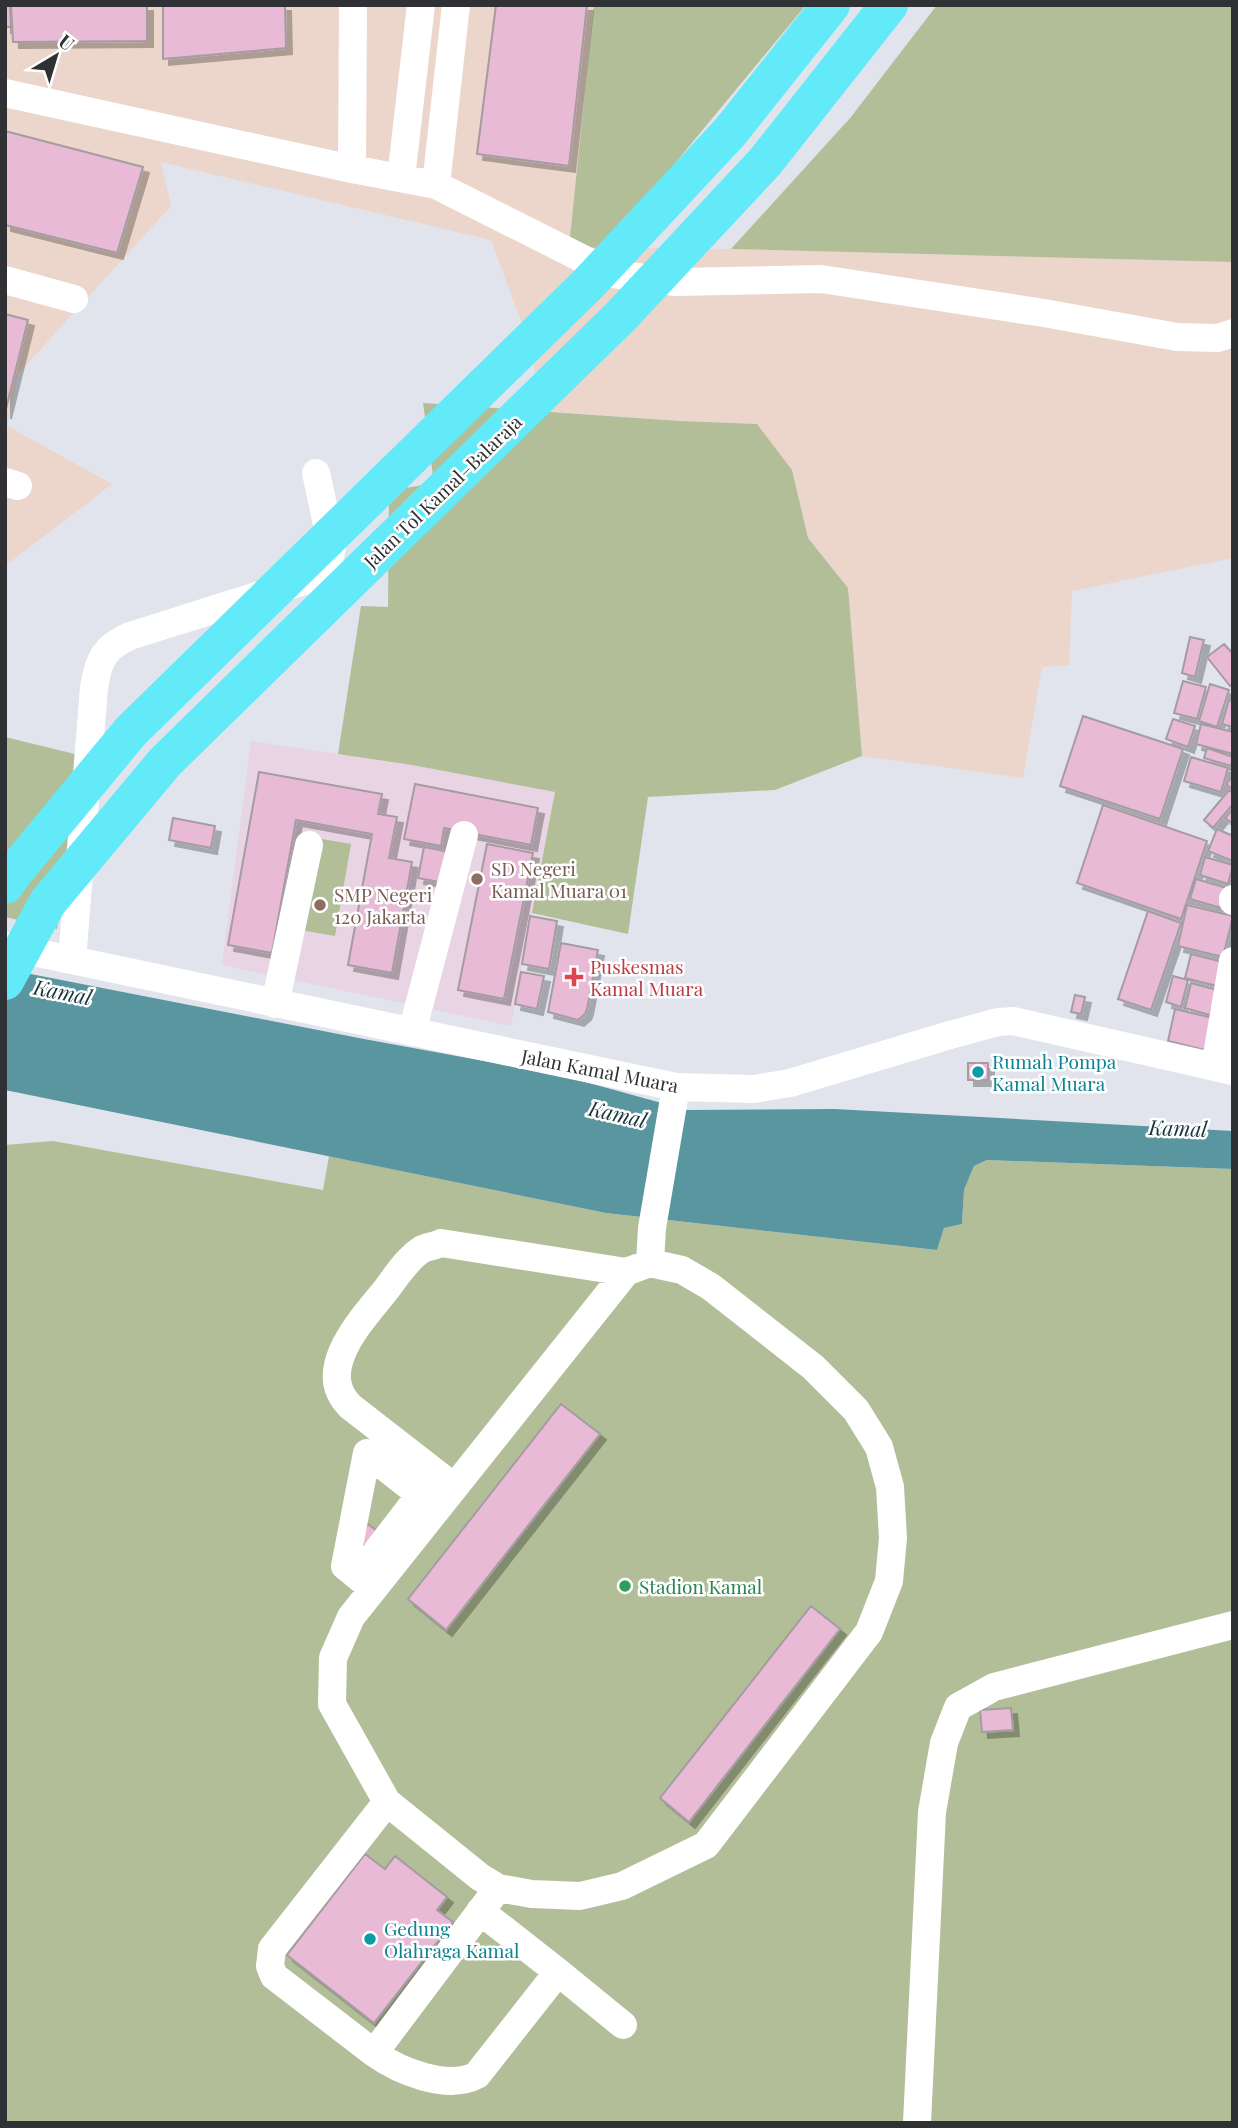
<svg xmlns="http://www.w3.org/2000/svg" width="1238" height="2128" viewBox="0 0 1238 2128" font-family="'Playfair Display',serif">
  <style>
    .industrial { fill: #ecd5ca }
    .education { fill: #e8d4e3 }
    .green { fill: #b2be98 }
    .water { fill: #5a969f }
    .building { fill: #e8bad6; stroke: #a59ca1; stroke-width: 2; filter: url(#shadow) }
    .lines { fill: none; stroke-linecap: round; stroke-linejoin: round }
    .minor { stroke: #fff; stroke-width: 28 }
    .highway { stroke: #62eaf9; stroke-width: 38 }
    .education-dot { fill: #8d6e63; stroke: #fff; stroke-width: 2.5 }
    .health-dot { fill: #e0444e; stroke: #fff; stroke-width: 2.5 }
    .culture-dot { fill: #0f9aa8; stroke: #fff; stroke-width: 2.5 }
    .leisure-dot { fill: #2e9e5b; stroke: #fff; stroke-width: 2.5 }
    .labels { text-anchor: middle; dominant-baseline: central; stroke-width: 5; stroke-linejoin: round; paint-order: stroke }
    .street-label { font-size: 19px; fill: #303134; stroke: #fff }
    .education-label { font-size: 19px; fill: #785e54; stroke: #fff; text-anchor: start }
    .health-label { font-size: 19px; fill: #be3a42; stroke: #fff; text-anchor: start }
    .culture-label { font-size: 19px; fill: #0d838f; stroke: #fff; text-anchor: start }
    .leisure-label { font-size: 19px; fill: #27864d; stroke: #fff; text-anchor: start }
    .water-label { font-size: 21px; font-style: italic; fill: #17363b; stroke: #fff }
  </style>
  <defs>
    <filter id="shadow"><feDropShadow dx="6" dy="6" stdDeviation="0" flood-color="#0004"/></filter>
  </defs>
  <rect width="100%" height="100%" fill="#e1e4ed"/>
  <path class="industrial" d="M5,5H594L570,247L731,249L1233,262V558L1072,591L1069,665L1042,667L1023,778L862,756L848,588L808,538L792,470L757,424L680,421L546,411L522,324L491,240L161,162L171,206L18,374L7,426L112,484L9,563L5,568Z"/>
  <path class="education" d="M251,741L412,765L555,792L511,1026L222,965Z"/>
  <path class="green" d="M594,5H806L605,248L569,247Z
    M937,5H1233V262L731,249L851,117Z
    M423,403L680,421L757,424L792,470L808,538L848,588L862,756L775,790L648,797L628,934L532,913L555,792L412,765L338,754L361,606L388,607L389,491L434,483Z
    M5,737L83,756L57,929L5,917Z
    M299,835L351,844L335,936L283,927Z
    M53,1141L323,1190L329,1156L606,1213L937,1250L944,1228L962,1224L964,1190L974,1166L987,1160L1233,1169V2123H5V1145Z"/>
  <path class="water" d="M5,969L364,1039L560,1075L687,1110L835,1109L1233,1131V1169L987,1160L974,1166L964,1190L962,1224L944,1228L937,1250L606,1213L5,1090Z"/>
  <path class="building" d="M5,5H10L11,27H5Z
    M11,5H147V41L13,42Z
    M163,5H285L286,48L163,59Z
    M496,5H587L569,166L477,154Z
    M5,131L143,167L117,253L5,225Z
    M5,314L28,320L5,413Z
    M1190,637L1204,640L1195,677L1182,673Z
    M1224,644L1233,654V684L1230,686L1207,657Z
    M1183,681L1206,687L1197,719L1174,713Z
    M1210,684L1229,690L1217,727L1199,721Z
    M1229,700L1233,701V727L1222,724Z
    M1083,716L1183,749L1160,819L1060,786Z
    M1173,719L1195,726L1188,747L1166,739Z
    M1201,724L1233,732V754L1196,744Z
    M1207,748L1233,757L1231,766L1204,758Z
    M1191,757L1228,768L1221,792L1184,781Z
    M259,772L382,794L378,814L397,817L389,858L412,862L392,973L348,965L372,834L296,820L272,953L228,945Z
    M1233,776V790L1226,784Z
    M415,784L538,808L531,845L444,828L441,846L404,839Z
    M1229,790L1233,793V804L1213,828L1204,820Z
    M1103,805L1207,841L1181,919L1077,883Z
    M1233,809V824L1225,818Z
    M173,818L215,826L211,848L169,840Z
    M1217,829L1233,836V861L1208,851Z
    M487,844L533,853L504,999L458,990Z
    M424,847L455,853L449,884L418,878Z
    M1205,857L1233,865L1228,884L1200,875Z
    M1196,879L1230,889L1225,909L1190,899Z
    M1187,905L1233,916L1223,957L1178,946Z
    M1148,911L1181,923L1151,1010L1118,999Z
    M530,916L557,921L549,969L522,964Z
    M561,943L598,950L587,1009L585,1014L578,1020L548,1012Z
    M1191,954L1227,963L1221,987L1185,978Z
    M521,972L544,976L537,1009L515,1004Z
    M1173,976L1188,980L1181,1007L1166,1002Z
    M1191,983L1217,990L1210,1015L1185,1008Z
    M1075,995L1085,997L1081,1014L1071,1012Z
    M1175,1009L1217,1019L1209,1051L1168,1041Z
    M968,1063H988V1080H968Z
    M561,1404L600,1434L446,1630L408,1599Z
    M368,1524L385,1537L373,1552L357,1539Z
    M811,1606L840,1629L689,1822L660,1798Z
    M1011,1708L1013,1730L982,1732L980,1710Z
    M365,1854L385,1869L395,1856L447,1897L437,1910L453,1922L374,2023L287,1955Z"/>
  <g class="lines">
    <path class="minor" d="M5,93L352,169L436,185L613,274L675,282L821,279L1044,313L1177,337L1218,338L1233,333
      M352,169L353,5
      M401,178L421,5
      M436,185L456,5
      M5,280L74,299
      M5,482L18,486
      M1233,899V901
      M5,946L676,1087L754,1089L790,1083L950,1035L998,1022L1013,1021L1233,1071
      M72,960L94,688C98,661 104,647 130,636L317,577L328,565L332,547L316,473
      M275,1004L309,845
      M412,1032L464,835
      M1215,1067L1233,961
      M650,1263L682,1270L711,1287L813,1367L856,1410L879,1447L890,1487L893,1538L889,1581L869,1632L706,1845L622,1886L580,1896L532,1894L498,1888L480,1877L387,1802L332,1704L333,1658L351,1617L626,1272Z
      M650,1263L652,1228L676,1087
      M454,1487L351,1407C313,1371 361,1321 385,1291C395,1278 407,1259 421,1250C426,1247 435,1246 441,1243L626,1272
      M358,1576L420,1495
      M373,1589L345,1566L367,1453L437,1508
      M387,1802L272,1949L270,1966L274,1976L374,2053L498,1888
      M558,1972L623,2025
      M374,2053C399,2071 447,2091 477,2075L558,1972L480,1911
      M917,2123L932,1812L944,1743L958,1707L994,1687L1233,1625"/>
    <path class="highway" d="M5,885L11,876L131,731L588,284L730,132L831,5
      M5,981L48,902L165,762L621,316L765,162L889,5"/>
  </g>
  <g class="education-dot">
    <circle cx="477" cy="879" r="7"/>
    <circle cx="320" cy="905" r="7"/>
  </g>
  <path class="health-dot" d="M570.5 966.5h7v7h7v7h-7v7h-7v-7h-7v-7h7z"/>
  <g class="culture-dot">
    <circle cx="978" cy="1072" r="7"/>
    <circle cx="370" cy="1939" r="7"/>
  </g>
  <circle class="leisure-dot" cx="625" cy="1586" r="7"/>
  <g class="labels">
    <g class="street-label">
      <text transform="translate(442 491) rotate(-44)">Jalan Tol Kamal–Balaraja</text>
      <text transform="translate(600 1070) rotate(11)">Jalan Kamal Muara</text>
    </g>
    <g class="education-label">
      <text x="491" y="868">SD Negeri<tspan x="491" dy="22">Kamal Muara 01</tspan></text>
      <text x="334" y="894">SMP Negeri<tspan x="334" dy="22">120 Jakarta</tspan></text>
    </g>
    <g class="health-label">
      <text x="590" y="966">Puskesmas<tspan x="590" dy="22">Kamal Muara</tspan></text>
    </g>
    <g class="culture-label">
      <text x="992" y="1061">Rumah Pompa<tspan x="992" dy="22">Kamal Muara</tspan></text>
      <text x="384" y="1928">Gedung<tspan x="384" dy="22">Olahraga Kamal</tspan></text>
    </g>
    <g class="leisure-label">
      <text x="639" y="1586">Stadion Kamal</text>
    </g>
    <g class="water-label">
      <text transform="translate(63 991) rotate(11)">Kamal</text>
      <text transform="translate(618 1113) rotate(13)">Kamal</text>
      <text transform="translate(1178 1127) rotate(2)">Kamal</text>
    </g>
  </g>
  <rect width="1238" height="2128" fill="none" stroke="#303134" stroke-width="14"/>
  <g transform="translate(56 56) rotate(38)" stroke="#ffffff" stroke-width="5" paint-order="stroke">
  <path d="M0-5L12 26L0 18L-12 26Z" fill="#303134"/>
  <text y="-10" font-size="19" font-weight="bold" text-anchor="middle" fill="#303134">U</text>
  </g>
</svg>
